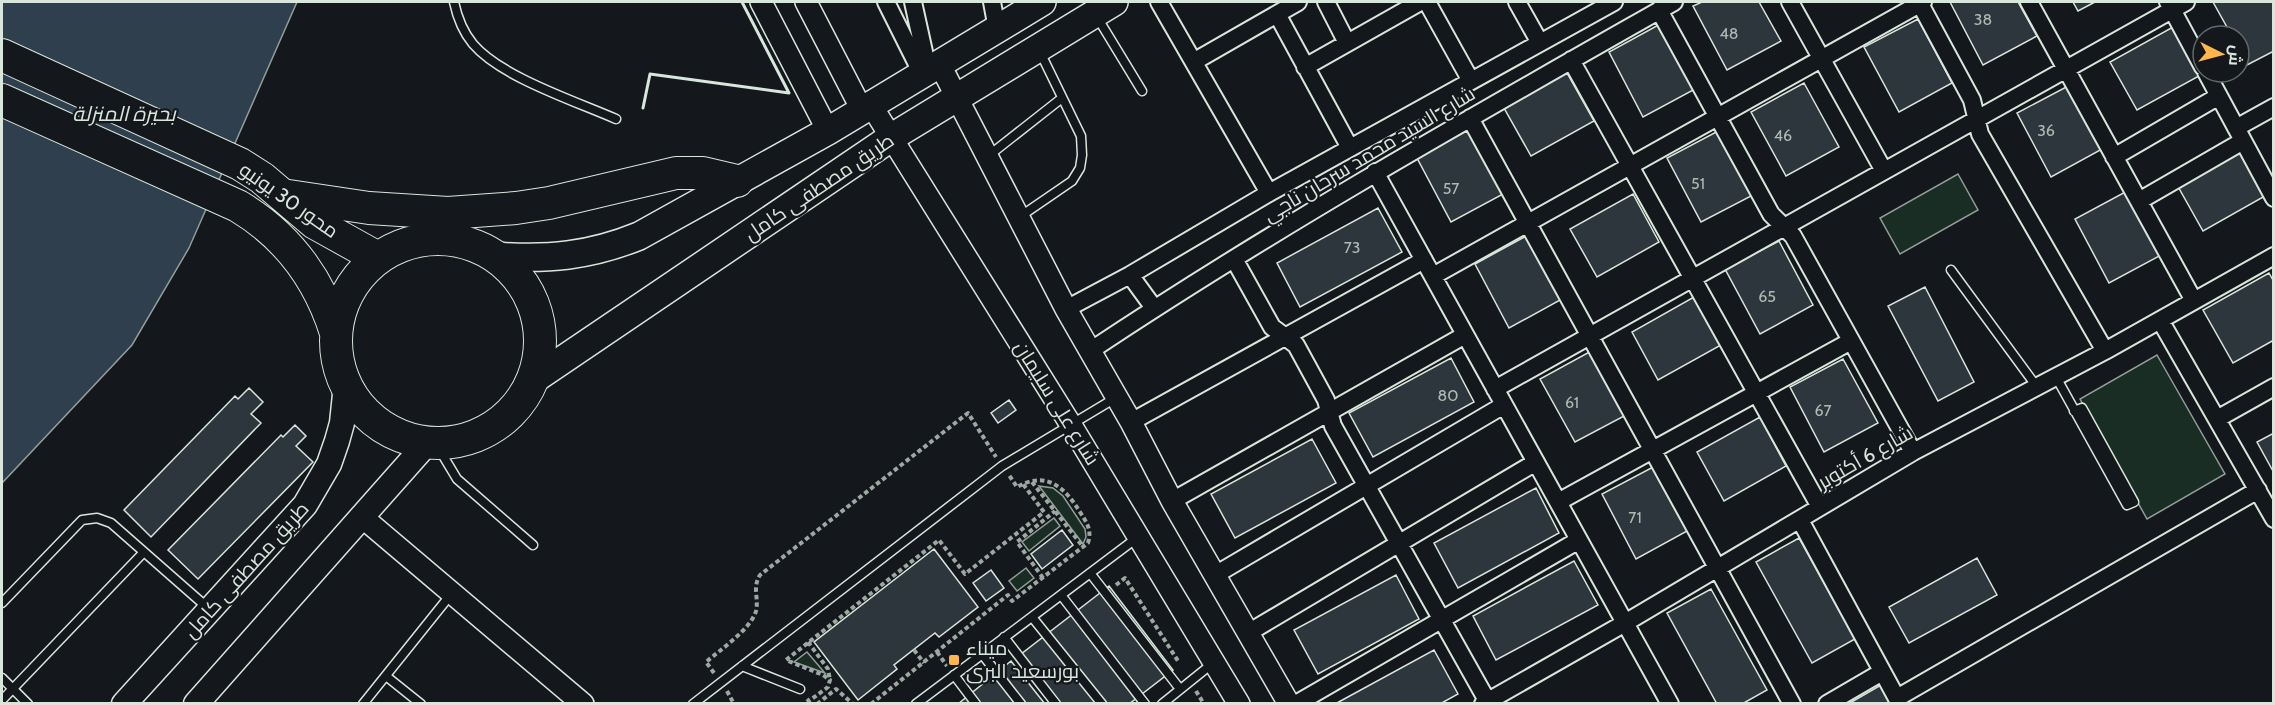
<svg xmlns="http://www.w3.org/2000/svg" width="2275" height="705" viewBox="0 0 2275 705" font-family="Cabin,Cairo,sans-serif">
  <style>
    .green { fill: #1a2d24; stroke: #939e99; stroke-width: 1.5 }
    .water { fill: #2f3f4d; stroke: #939e99; stroke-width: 1.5 }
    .building { fill: #2c363c; stroke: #d8e6dc; stroke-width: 1.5 }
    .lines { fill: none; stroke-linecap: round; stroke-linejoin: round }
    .service-casing { stroke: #d8e6dc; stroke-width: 11 }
    .minor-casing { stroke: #d8e6dc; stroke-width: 20 }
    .tertiary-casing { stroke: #d8e6dc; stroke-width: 24 }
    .secondary-casing { stroke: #d8e6dc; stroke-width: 27 }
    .primary-casing { stroke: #d8e6dc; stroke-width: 30 }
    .motorway-casing { stroke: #d8e6dc; stroke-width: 34 }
    .path { stroke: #9da8a2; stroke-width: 4; stroke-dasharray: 4.5 3; stroke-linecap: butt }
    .service { stroke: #14181c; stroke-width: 8 }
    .minor { stroke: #14181c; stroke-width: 16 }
    .tertiary { stroke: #14181c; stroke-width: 21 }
    .secondary { stroke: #14181c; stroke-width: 24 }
    .primary { stroke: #14181c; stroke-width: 27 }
    .motorway { stroke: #14181c; stroke-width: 32 }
    .wall { stroke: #d8e6dc; stroke-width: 3 }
    .poi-dot { fill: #ffb74d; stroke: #14181c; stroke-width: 2 }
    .labels { text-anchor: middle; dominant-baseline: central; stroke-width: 4.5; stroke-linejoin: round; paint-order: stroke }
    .number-label { font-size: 16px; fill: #adbab4 }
    .street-label { font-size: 20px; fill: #d8e6dc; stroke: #14181c }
    .poi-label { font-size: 20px; fill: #d8e6dc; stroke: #14181c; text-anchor: start }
    .water-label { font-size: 21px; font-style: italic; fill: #d8e6dc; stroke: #14181c }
  </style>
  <rect width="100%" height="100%" fill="#14181c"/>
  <path class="green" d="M1958,174L1978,210L1900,254L1880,218Z
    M2157,355L2225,474L2147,519L2080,399Z
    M1039,486L1053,488L1063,496L1085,529L1086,537L1083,544Z
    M1054,518L1060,526L1029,551L1022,542Z
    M1026,568L1034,578L1017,591L1009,581Z
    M807,652L825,673L794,662Z"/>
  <path class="water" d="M2,2H297L189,248L132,345L2,483Z"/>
  <path class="building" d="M1702,2H1759L1781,41L1727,70L1693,6Z
    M1950,2H2018L2037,36L1983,65Z
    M2073,2H2095L2078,11Z
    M2213,2H2274V51L2247,65L2239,50V36H2232Z
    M1918,19L1952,83L1899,112L1864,47Z
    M1662,23L1697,88L1643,117L1609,52Z
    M2173,27L2199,76L2137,110L2110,62Z
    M1567,73L1594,121L1531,156L1504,108Z
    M1804,83L1839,147L1786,176L1751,112Z
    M2070,85L2104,148L2051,177L2017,113Z
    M1470,129L1505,193L1451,222L1417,158Z
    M1720,130L1755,194L1701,222L1667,158Z
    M2239,148L2265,196L2203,231L2176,183Z
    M2129,190L2163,254L2109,283L2075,219Z
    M1633,194L1659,242L1597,277L1570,229Z
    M1378,208L1402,252L1300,307L1277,263Z
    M1528,235L1562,299L1509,328L1475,264Z
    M1779,241L1813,305L1760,334L1725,269Z
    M2269,273L2274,282V340L2233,363L2203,310Z
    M1925,287L1974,382L1938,401L1888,306Z
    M1694,297L1721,345L1658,380L1632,332Z
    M1593,350L1628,414L1575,442L1540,379Z
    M1451,358L1474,402L1373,457L1349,413Z
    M1843,359L1878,423L1824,452L1790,387Z
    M249,388L263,402L251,414L261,423L151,537L124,510L235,396L238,399Z
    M1009,400L1016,410L998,423L991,413Z
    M1760,417L1786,466L1724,501L1697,452Z
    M295,425L306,436L296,446L313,462L198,579L168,550L281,435L283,437Z
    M2274,433V473L2257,442Z
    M1312,439L1336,483L1235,538L1211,494Z
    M1655,466L1689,530L1636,559L1602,494Z
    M1536,488L1559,533L1458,588L1434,543Z
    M1062,530L1073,545L1042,569L1031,554Z
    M1799,538L1855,639L1812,663L1756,562Z
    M934,549L978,607L939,637L935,633L894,665L897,669L858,700L814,642Z
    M1977,558L1997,595L1909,643L1889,607Z
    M1574,561L1598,605L1496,660L1473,616Z
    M991,570L1004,588L986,601L973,583Z
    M1396,575L1419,619L1318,674L1294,630Z
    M1109,586L1173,670L1129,704H1051L1016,658Z
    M1711,589L1767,690L1742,704H1717L1667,613Z
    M1434,650L1458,694L1440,704H1335Z
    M1011,661L1045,704H958Z
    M1881,685L1891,704H1848Z"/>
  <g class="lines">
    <g class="service-casing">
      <path id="service" d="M454,2C457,16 463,32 473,44C501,77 575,101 616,119
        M1097,17L1142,91
        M987,157L1062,98
        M1018,218L1072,181L1080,168L1082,155L1081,136L1040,52
        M1951,270L2037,387
        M2056,377L2127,505L2134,502L2082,408L2074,411
        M436,444L457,479L533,545
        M1090,573L1180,689
        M1061,595L1145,704
        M2,603L82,520L97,518L111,523L209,609
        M1032,617L1102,704
        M1004,637L1056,704
        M982,654L1021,704
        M742,666L800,689
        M954,675L976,704
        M386,676L421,704
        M2,678L28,704
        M2,700L144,552
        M363,704L452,593
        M693,704L1002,466L1117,397
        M916,704L1138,537
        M1162,704L1213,663"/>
    </g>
    <g class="minor-casing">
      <path id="minor" d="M886,2L922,74
        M913,2L928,70
        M992,2L997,29
        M1159,2L1269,193
        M1326,2L1347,43
        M1427,2L1471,81
        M1517,2L1540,43
        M1790,2L1884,171
        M1919,2L1972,100L1980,134L2105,351
        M2029,2L2194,301
        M2168,2L2203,67
        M1659,10L1771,214L1793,236L1913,452
        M1277,14L1350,148
        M1571,60L1820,507
        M1195,61L1298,2
        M1305,67L1420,2
        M2206,72L2274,198
        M1470,118L1792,704
        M2236,128L2274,107
        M2114,157L2219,96
        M1375,172L1670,704
        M2139,201L2243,141
        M1234,259L1272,327L1296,345L1326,400L1333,426L1489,704
        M1130,275L1154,308
        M1433,276L1923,2
        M1066,309L1130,275L1269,193L1614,2
        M2160,320L2274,519
        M1090,351C1279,225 1477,114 1674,2
        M1495,389L2186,2
        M2217,419L2274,387
        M1131,422L1424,260
        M1172,501L1465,335
        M1558,502L1851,341
        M1800,520L1900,704
        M1215,575L1504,405
        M1248,633L1536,462
        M1897,698L2258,490
        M1296,704L1579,540
        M1483,704L1625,623L1913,452L2105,351L2274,256
        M1827,704L1882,672"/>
    </g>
    <g class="tertiary-casing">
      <path id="tertiary" d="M761,2L828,131
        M806,2L862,110
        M939,63L1066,309L1131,422L1172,501L1289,704
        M871,105L1071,425L1239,704
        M361,516L583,704"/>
    </g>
    <g class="secondary-casing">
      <path id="secondary" d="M124,704L305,505L329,464L337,441L342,423L346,385
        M196,704L428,442"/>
    </g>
    <g class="primary-casing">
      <path id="primary" d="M495,256C547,260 590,256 639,236L828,131L1042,2
        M530,382L892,137L1114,2"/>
    </g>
    <g class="motorway-casing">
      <path id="motorway" d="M2,55L240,164L262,178L315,223L378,258
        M2,100L238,206C288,236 319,278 336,333
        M282,195L369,208L448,213L516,208L549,203L676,173H703L737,181
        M336 341a102 102 0 1 1 204 0a102 102 0 1 1-204 0Z"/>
    </g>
    <path class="path" d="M1032,482L1084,548
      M1043,578L1017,542L1055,511
      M1116,585L1125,578L1178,661
      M808,642L828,669L830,680
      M914,650L924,663
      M937,652L947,666
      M714,673L706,662C720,650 751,629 756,611C759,598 752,588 760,575L968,413L996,457
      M727,691L734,704
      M1196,691L1204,704
      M807,699L809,701L828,687L830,680L823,675L786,660L939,540L965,574L1044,512L1023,484
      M741,704H759
      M817,704L836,689L853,704
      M871,704L1008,595L1012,601L1088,543C1092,530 1087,523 1080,512C1065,488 1047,470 1017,487L1009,475"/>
    <use href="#service" class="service"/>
    <use href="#minor" class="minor"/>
    <use href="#tertiary" class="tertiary"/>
    <use href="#secondary" class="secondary"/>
    <use href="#primary" class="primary"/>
    <use href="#motorway" class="motorway"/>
    <path class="wall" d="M643,108L650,74L789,93L742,2"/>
  </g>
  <rect class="poi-dot" x="948" y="654" width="12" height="12" rx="3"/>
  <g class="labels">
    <g class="number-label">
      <text x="1983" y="19">38</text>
      <text x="1729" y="33">48</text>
      <text x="2046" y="130">36</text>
      <text x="1783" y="135">46</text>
      <text x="1698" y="183">51</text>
      <text x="1451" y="188">57</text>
      <text x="1352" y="247">73</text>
      <text x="1767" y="296">65</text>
      <text x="1448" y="395">80</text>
      <text x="1572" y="402">61</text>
      <text x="1823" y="410">67</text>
      <text x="1635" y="517">71</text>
    </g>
    <g class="street-label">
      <text transform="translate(1369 154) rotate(-31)">شارع السيد محمد سرحان ناجي</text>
      <text transform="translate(819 187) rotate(-34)">طريق مصطفى كامل</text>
      <text transform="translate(289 200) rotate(35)">محور 30 يونيو</text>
      <text transform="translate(1057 403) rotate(58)">شارع على سليمان</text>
      <text transform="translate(1865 457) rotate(-30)">شارع 6 أكتوبر</text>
      <text transform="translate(246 570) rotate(-48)">طريق مصطفى كامل</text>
    </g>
    <g class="poi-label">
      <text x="966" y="648">ميناء<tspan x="966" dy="23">بورسعيد البرى</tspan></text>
    </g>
    <g class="water-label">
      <text x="124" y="113">بحيرة المنزلة</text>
    </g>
  </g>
  <rect width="2275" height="705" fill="none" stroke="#d8e6dc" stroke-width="6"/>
  <g transform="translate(2221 54) rotate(96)"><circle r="28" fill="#14181c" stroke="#626a69" stroke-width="1.5"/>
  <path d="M0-4.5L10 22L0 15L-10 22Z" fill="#ffb74d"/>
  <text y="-9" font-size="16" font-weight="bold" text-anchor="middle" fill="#d8e6dc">ش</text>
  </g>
</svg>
